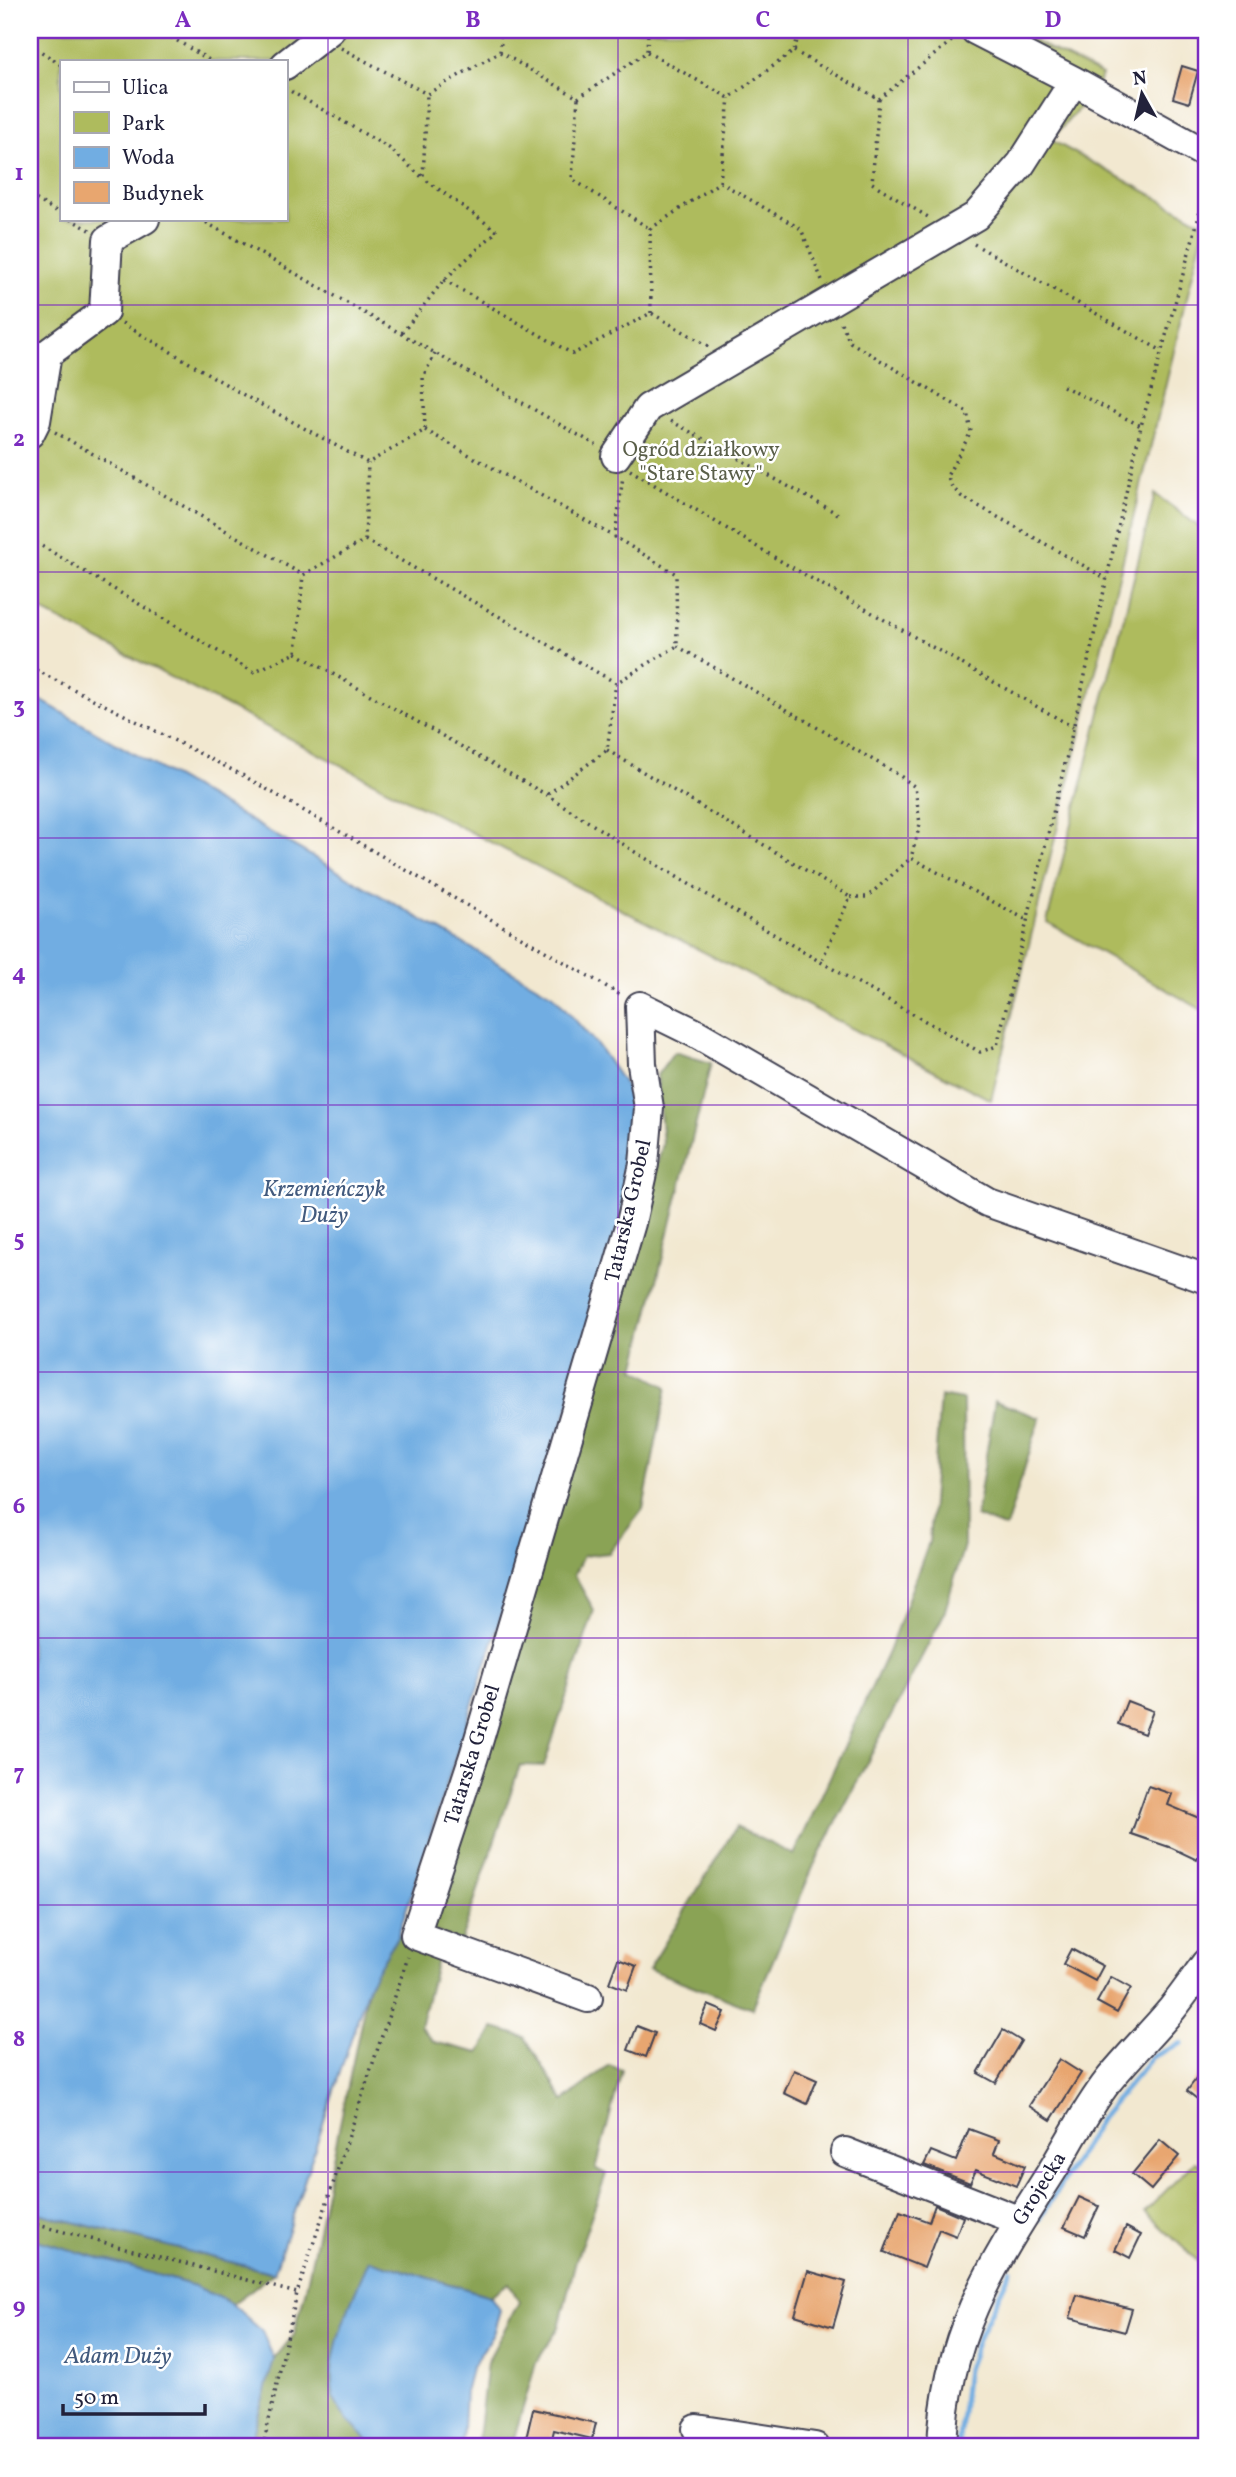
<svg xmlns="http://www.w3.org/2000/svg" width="1236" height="2477" viewBox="0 0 1236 2477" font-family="Vollkorn,serif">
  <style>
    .green { fill: #aebb5d; stroke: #686e4c; stroke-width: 2; fill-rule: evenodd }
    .forest { fill: #8aa354; stroke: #566248; stroke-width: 2 }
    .water { fill: #71ade2; stroke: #4a688e; stroke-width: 2 }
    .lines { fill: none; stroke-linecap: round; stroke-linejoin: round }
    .stream { stroke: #71ade2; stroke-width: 5 }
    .building { fill: #e8a66f }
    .minor-casing { stroke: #414051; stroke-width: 32 }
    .path { stroke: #414051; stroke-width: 3.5; stroke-dasharray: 2 5; stroke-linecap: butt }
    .minor { stroke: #fff; stroke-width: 28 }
    .grid { fill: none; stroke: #7b2cbf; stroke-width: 2; stroke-opacity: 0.55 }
    .labels { text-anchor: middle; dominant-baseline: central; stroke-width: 5; stroke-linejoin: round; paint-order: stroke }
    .park-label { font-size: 21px; fill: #5a5f49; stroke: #fff }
    .street-label { font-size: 21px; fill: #22223b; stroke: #fff }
    .water-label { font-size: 23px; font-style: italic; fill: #425a7e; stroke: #fff }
    .neatline { fill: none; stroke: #7b2cbf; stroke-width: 2.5 }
    .grid-label { font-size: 23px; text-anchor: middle; font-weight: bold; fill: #7b2cbf }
  </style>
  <rect width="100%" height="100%" fill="#fff"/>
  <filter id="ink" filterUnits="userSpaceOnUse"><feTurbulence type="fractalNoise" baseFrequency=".0143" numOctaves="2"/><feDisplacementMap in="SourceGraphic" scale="14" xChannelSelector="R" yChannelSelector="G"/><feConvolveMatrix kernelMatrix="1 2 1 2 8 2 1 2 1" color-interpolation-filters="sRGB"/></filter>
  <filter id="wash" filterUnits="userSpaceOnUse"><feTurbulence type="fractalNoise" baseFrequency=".00686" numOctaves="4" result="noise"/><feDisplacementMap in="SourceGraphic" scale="28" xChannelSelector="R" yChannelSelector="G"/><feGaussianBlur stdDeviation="1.57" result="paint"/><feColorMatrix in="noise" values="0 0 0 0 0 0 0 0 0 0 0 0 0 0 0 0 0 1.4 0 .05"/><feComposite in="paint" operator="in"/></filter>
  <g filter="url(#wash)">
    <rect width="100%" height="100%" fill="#f2e8d0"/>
    <path class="green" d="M30,30H1011L1102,75L1094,91L1051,140L1205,224L991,1100L30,605ZM61,61H285V219H61Z
      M1155,494L1206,532V1012L1047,922Z
      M1195,2161L1206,2169V2269L1145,2212Z"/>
    <path class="forest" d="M674,1052L711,1063L635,1369L667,1387L643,1509L609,1553L583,1556L574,1575L594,1610L544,1766L520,1765L461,1941L432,1931L663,1144L657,1075Z
      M940,1396L963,1400L964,1545L944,1614L814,1865L752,2009L649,1969L736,1827L794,1855L888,1652L929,1542Z
      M995,1401L1040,1418L1006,1528L976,1516Z
      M398,1935L439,1952L420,2026L434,2042L479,2053L494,2028L525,2037L564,2101L609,2065L622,2070L596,2169L606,2174L576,2260L559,2327L536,2363L512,2445L478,2438L487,2362L519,2302L509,2283L490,2296L369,2260L339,2409L370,2442L371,2447H249L274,2359L294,2335L306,2288L369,1984Z
      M30,2211L274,2273L232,2304L195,2286L30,2238Z"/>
    <path class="water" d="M30,694L553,995L599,1047L625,1085L637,1122L613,1269L398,1935L369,1984L274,2273L30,2211Z
      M30,2238L195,2286L232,2304L262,2331L274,2359L249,2447H30Z
      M369,2260L490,2296L500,2310L493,2334L471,2369L465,2392L462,2447H371L370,2442C360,2432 347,2422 340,2410C315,2374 353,2296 369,2260Z"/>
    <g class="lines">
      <path class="stream" d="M1040,2219L1101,2118L1152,2057L1182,2043
        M958,2447L967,2369L981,2332L1011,2270"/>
    </g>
    <g id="blocks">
      <path class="building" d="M1182,66L1198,71L1189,103L1173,98Z
        M1127,1701L1153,1711L1144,1734L1118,1724Z
        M1148,1786L1172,1794L1168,1805L1206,1821V1839L1197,1860L1172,1848L1131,1834Z
        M1071,1949L1103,1966L1095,1981L1063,1964Z
        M618,1959L636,1966L627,1990L609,1983Z
        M1111,1977L1131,1988L1117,2013L1097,2002Z
        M708,2005L725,2012L716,2031L700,2024Z
        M637,2026L655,2033L646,2057L628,2050Z
        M1003,2030L1021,2041L996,2083L978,2073Z
        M1059,2059L1081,2073L1051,2120L1029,2106Z
        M1206,2066V2106L1187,2091Z
        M794,2070L817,2080L807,2104L784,2093Z
        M969,2129L999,2140L994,2153L1025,2166L1016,2186L976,2170L970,2183L924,2165L931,2151L956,2161Z
        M1160,2140L1179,2156L1151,2190L1132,2174Z
        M1079,2197L1099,2206L1085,2236L1064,2227Z
        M935,2205L963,2217L956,2236L939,2229L924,2268L884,2252L900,2211L929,2222Z
        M1126,2227L1141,2235L1130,2258L1115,2250Z
        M808,2271L846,2282L833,2327L795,2315Z
        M1077,2295L1132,2309L1125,2332L1070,2318Z
        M533,2409L596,2423L592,2439L554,2430L550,2447H524Z"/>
    </g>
  </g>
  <g filter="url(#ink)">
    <use href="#blocks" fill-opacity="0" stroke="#414051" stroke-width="2"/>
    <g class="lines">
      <g class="minor-casing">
        <path id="minor" d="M975,30L1074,81L1206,154V152
          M285,65L330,30
          M30,433L36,421L47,354L104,312L108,240L145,219
          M616,456L648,408L976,216L1021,164L1074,81
          M588,1998L415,1935L474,1756L631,1223L644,1164L649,1108L642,1064L640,1006L697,1034L987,1202L1206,1279
          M845,2152L1020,2221
          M697,2429L815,2447
          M942,2447C946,2333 993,2264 1052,2171C1070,2141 1087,2108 1108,2081C1128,2056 1151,2034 1172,2009C1184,1994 1195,1978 1206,1963"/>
      </g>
      <path class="path" d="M159,30L211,61
        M30,44L61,65
        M341,48L427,94L500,52L502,30
        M794,51L879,99L872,183L928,217
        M500,52L578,98L572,179L650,229
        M647,52L729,98L794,51L800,30
        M285,88L389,148L423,178L427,94
        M578,98L647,52L648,30
        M879,99L954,39
        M720,182L729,98
        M30,196L61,214
        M70,219L90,230
        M200,219L596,445
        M974,244L1162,351
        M444,280L573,354L651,313L710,347
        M651,313L650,229L720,182L801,229L822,280
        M122,323L249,398L368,463L425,430L423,377L435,353
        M841,323L850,342L967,412L971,432L947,476L952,487L961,496L1107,579
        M402,333L444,280L497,231L423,178
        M1063,386L1141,426
        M671,421L838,514
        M425,430L615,537L623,476
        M55,432L303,575L365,540L368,463
        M630,470L779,560L1073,727
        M30,539L253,672L296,653L303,575
        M365,540L616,683L677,646L676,574L615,537
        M677,646L899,775L915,787L920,824L911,858
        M296,653L547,795L635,852L812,957L980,1052L997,1046L1068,751L1141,426L1198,220L1206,182
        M30,667L244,776L621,995
        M607,750L850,897L821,962
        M548,794L607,750L616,683
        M850,897H867L911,858L1027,920
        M30,2223L297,2293
        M263,2447L297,2293L408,1957"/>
      <use href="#minor" class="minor"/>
    </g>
  </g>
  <path class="grid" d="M328,30V2447M618,30V2447M908,30V2447M30,305H1206M30,572H1206M30,838H1206M30,1105H1206M30,1372H1206M30,1638H1206M30,1905H1206M30,2172H1206"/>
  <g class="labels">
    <g class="park-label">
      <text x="701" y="450">Ogród działkowy<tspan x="701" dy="24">"Stare Stawy"</tspan></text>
    </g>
    <g class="street-label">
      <text transform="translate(629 1211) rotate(-77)">Tatarska Grobel</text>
      <text transform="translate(473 1755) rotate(-73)">Tatarska Grobel</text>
      <text transform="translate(1040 2189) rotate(-58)">Grojecka</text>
    </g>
    <g class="water-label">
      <text x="324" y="1190">Krzemieńczyk<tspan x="324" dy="26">Duży</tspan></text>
      <text x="118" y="2357">Adam Duży</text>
    </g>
  </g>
  <rect width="1236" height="2477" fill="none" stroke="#fff" stroke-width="77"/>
  <rect x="60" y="60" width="228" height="161" fill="#ffffff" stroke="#a7a7b1" stroke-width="2"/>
  <rect x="74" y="82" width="35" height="10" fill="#ffffff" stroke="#a7a7b1" stroke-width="2"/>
  <text x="122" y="94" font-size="21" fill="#22223b">Ulica</text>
  <rect x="74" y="112" width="35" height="21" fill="#aebb5d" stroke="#a7a7b1" stroke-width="2"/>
  <text x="122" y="130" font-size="21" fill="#22223b">Park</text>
  <rect x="74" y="147" width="35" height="21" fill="#71ade2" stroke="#a7a7b1" stroke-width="2"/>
  <text x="122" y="164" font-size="21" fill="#22223b">Woda</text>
  <rect x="74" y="182" width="35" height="21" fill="#e8a66f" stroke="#a7a7b1" stroke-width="2"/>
  <text x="122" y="200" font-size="21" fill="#22223b">Budynek</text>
  <g transform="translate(1142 94) rotate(352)" stroke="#ffffff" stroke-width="5" paint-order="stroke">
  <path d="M0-5L12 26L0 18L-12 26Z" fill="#22223b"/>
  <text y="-10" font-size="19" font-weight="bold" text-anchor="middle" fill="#22223b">N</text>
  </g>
  <path d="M63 2404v10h142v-10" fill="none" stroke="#22223b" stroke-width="3.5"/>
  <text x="74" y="2404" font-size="21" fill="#22223b" stroke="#ffffff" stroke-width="5" paint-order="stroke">50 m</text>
  <rect x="38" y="38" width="1160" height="2400" class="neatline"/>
  <g class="grid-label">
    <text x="183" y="27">A</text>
    <text x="473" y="27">B</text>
    <text x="763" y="27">C</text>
    <text x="1053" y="27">D</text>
    <text x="19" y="180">1</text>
    <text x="19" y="446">2</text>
    <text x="19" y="713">3</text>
    <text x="19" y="980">4</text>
    <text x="19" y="1246">5</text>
    <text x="19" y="1513">6</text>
    <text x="19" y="1780">7</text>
    <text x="19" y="2046">8</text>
    <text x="19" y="2313">9</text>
  </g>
</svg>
